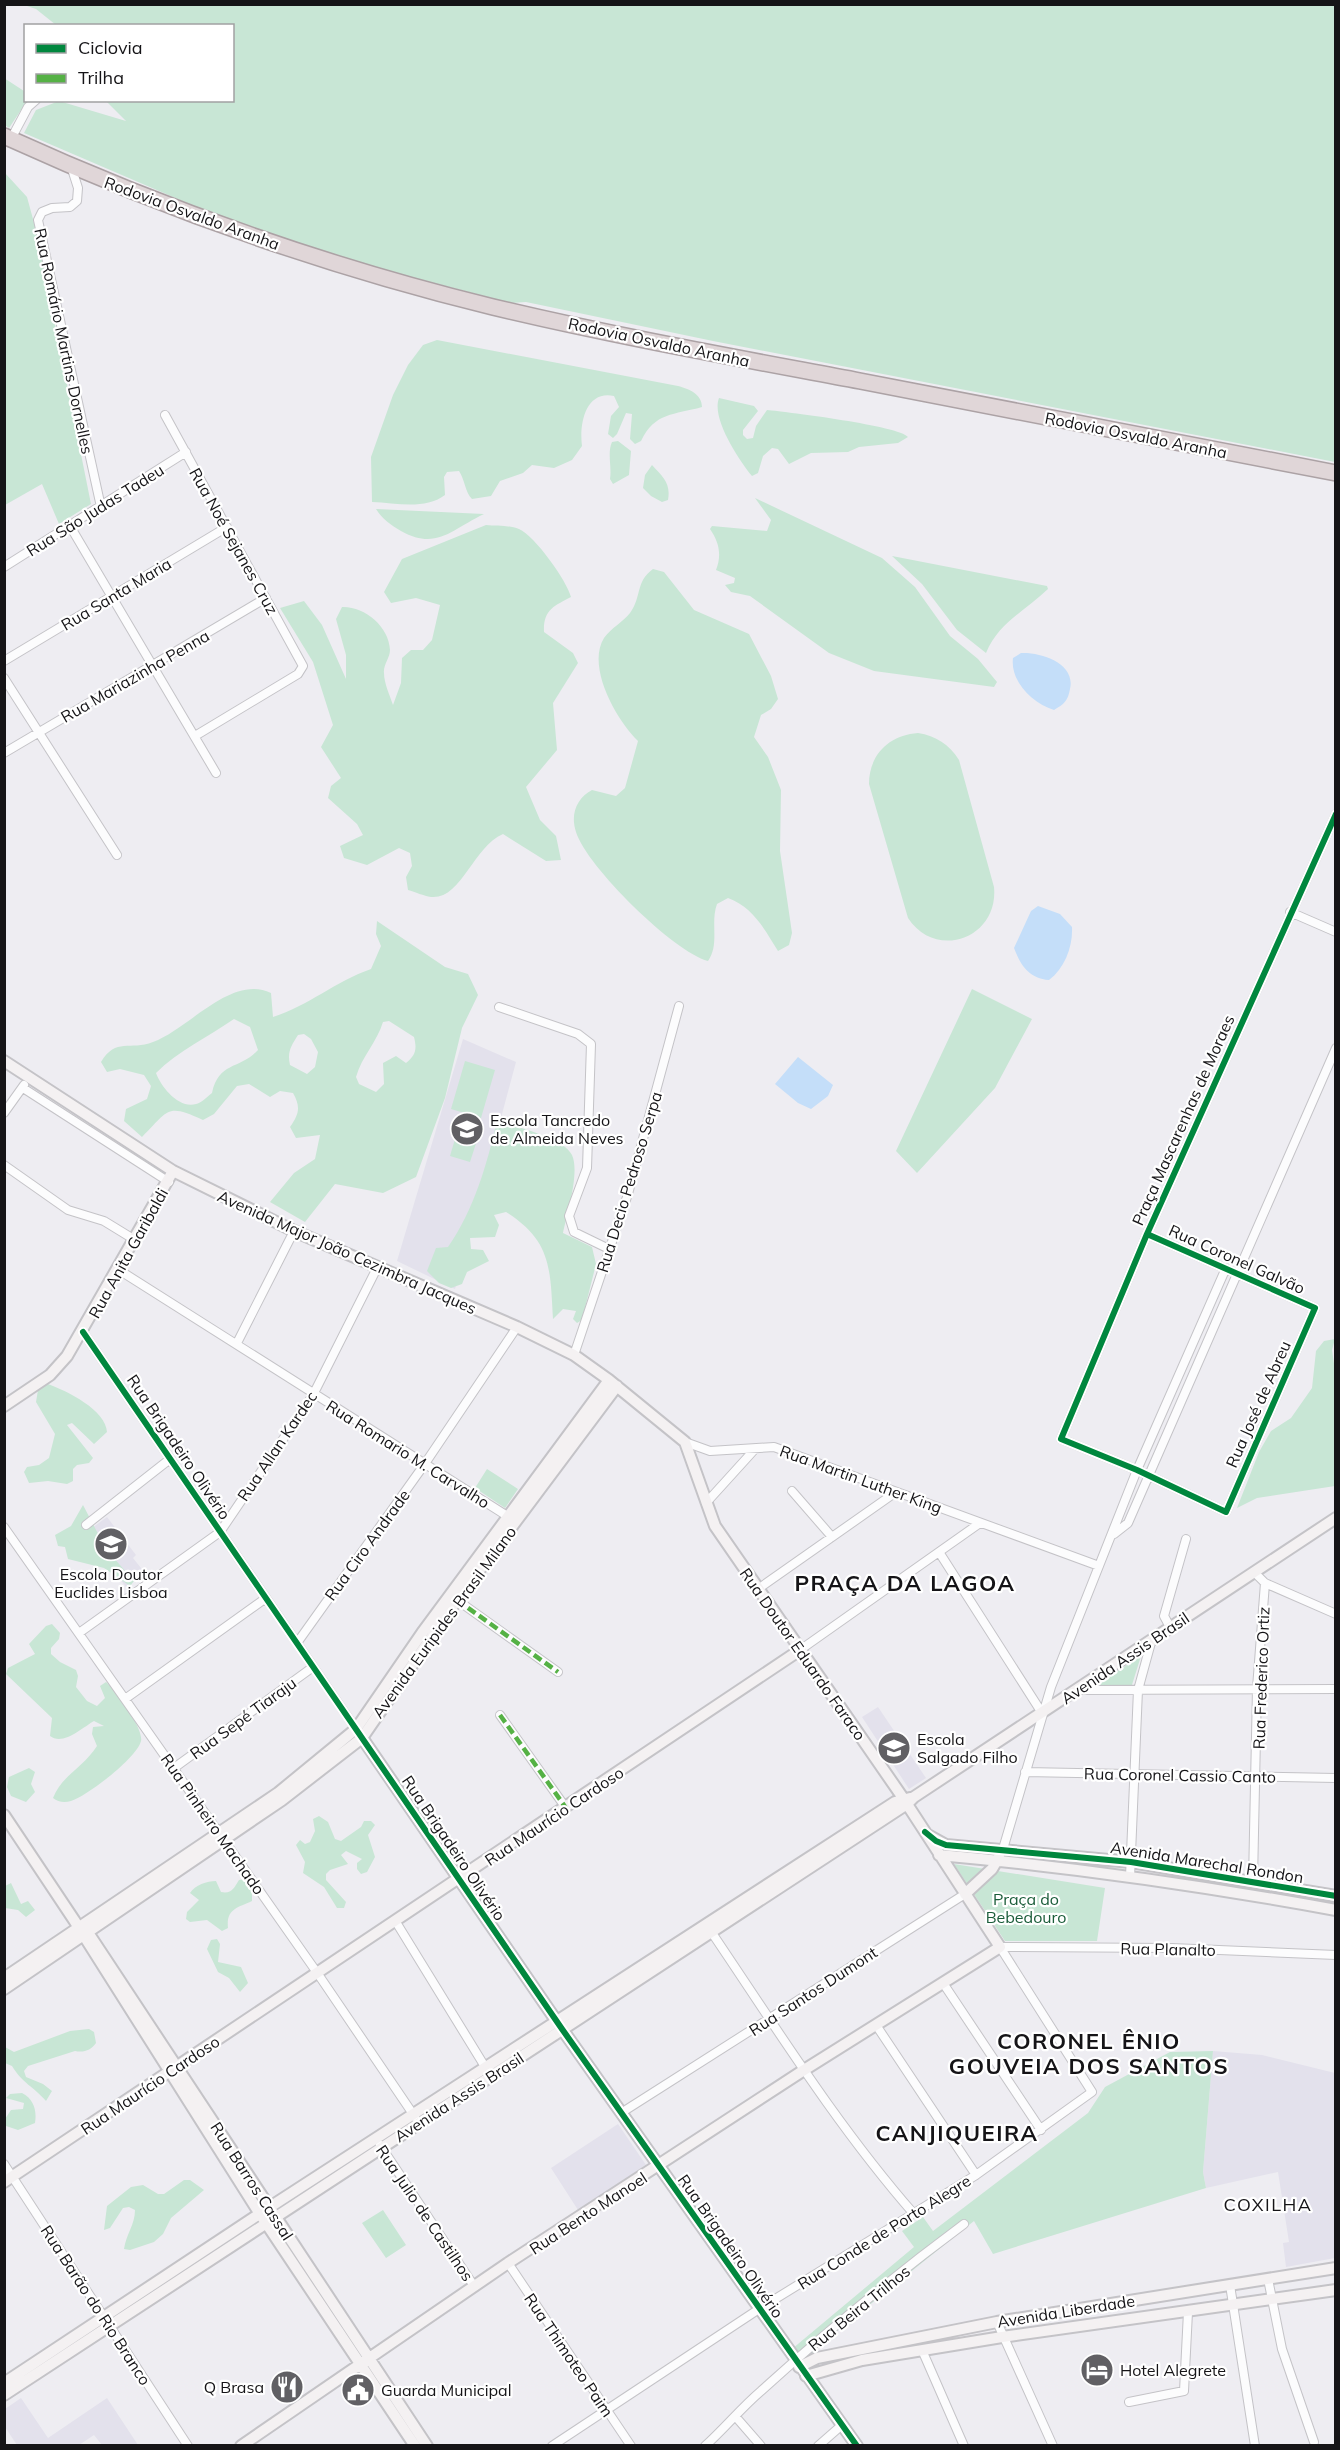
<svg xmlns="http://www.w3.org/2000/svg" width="1340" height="2450" viewBox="0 0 1340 2450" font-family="Mulish,sans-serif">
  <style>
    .built { fill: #e3e1ec }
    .green { fill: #c8e6d5; fill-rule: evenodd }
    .water { fill: #c4def9 }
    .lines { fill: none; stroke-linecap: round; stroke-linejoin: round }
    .street-casing { stroke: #c4c3c7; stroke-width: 10 }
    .secondary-casing { stroke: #c4c3c7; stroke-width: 14 }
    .highway-casing { stroke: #aca2a5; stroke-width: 18 }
    .street { stroke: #fcfcfd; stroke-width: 8 }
    .secondary { stroke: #f4f1f2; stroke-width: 10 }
    .highway { stroke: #e0d6d8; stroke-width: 15 }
    .quiet { stroke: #55b145; stroke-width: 4.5; stroke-dasharray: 9 4.5; stroke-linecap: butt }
    .cycleway-casing { stroke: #fff; stroke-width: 10 }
    .cycleway { stroke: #00873e; stroke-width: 6 }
    .labels { text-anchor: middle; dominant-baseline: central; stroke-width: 4.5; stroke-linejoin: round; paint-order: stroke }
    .street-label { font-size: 16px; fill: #151417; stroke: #fff }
    .poi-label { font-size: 16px; fill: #151417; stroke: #fff; text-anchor: start }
    .park-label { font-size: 16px; fill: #1a5c39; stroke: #fff }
    .neighbourhood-label { font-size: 18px; letter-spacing: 1.5px; fill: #151417; stroke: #fff }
    .district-label { font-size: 22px; font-weight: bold; letter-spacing: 1.5px; fill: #151417; stroke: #fff }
  </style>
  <rect width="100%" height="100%" fill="#eeedf2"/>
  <path class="built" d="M463,1039L516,1062L455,1289L397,1261Z
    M107,1517L136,1555L133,1558L145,1573L126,1587L85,1533Z
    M878,1707L926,1778L909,1789L862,1717Z
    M1213,2051L1262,2055L1335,2073V2258L1286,2267L1283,2243L1289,2242L1278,2172L1206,2188L1203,2172Z
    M618,2124L646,2165L578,2210L551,2168Z
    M21,2398L48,2438L107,2398L138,2445H102L94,2435L79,2445H17L5,2427V2409Z"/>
  <path class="green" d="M24,5H1335V462L713,341L526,302L511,303L353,262L215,215L24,133L36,110L59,101L126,121L106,101L232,100V26L56,25L36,9Z
    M4,78L24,91L27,101L9,128L5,125Z
    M5,173L27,197L36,230L91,504L59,524L42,484L5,505Z
    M437,340L678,386C689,389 702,394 702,407C674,415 655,412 641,441L635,444L630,439L632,414L626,413L617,434L613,438L608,434L611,416L619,407L614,396C586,390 579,423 582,446L572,460L554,468L532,465L523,473L500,481L491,496L472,499C465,492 465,480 459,471L447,472L444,477L445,495C425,510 397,503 372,502L371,457L393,395L408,365L423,345Z
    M719,398L754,406L758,411L743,430V435L747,439L753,438L756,426L767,410C788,412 900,426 908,437L898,443L859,447L848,452L811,453L789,464L778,449L772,448L763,456L758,473L752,476C739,460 711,418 719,398Z
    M618,441L631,451L629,475L613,484L610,479C612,467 607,453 612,442Z
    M652,465C663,477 671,483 668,500L662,502L651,496L643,488L645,475Z
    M755,498L882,558L915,587L950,636L978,659L997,682L994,687L874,671L829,653L750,596L731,592L725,585L734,583L735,578L716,570C722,555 719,542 710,529L712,526L767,531L771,520Z
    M376,509L484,514C452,529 437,551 401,531C391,525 382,519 376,509Z
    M486,525C497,526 509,525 519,529C535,536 567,581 571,597C554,606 543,610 544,632L573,653L578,663L553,703L557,750L526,787L540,820L556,836L561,860L546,861L503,834C473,847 461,900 431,897C424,896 415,892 408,890L406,877L412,866L410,853L399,848L367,865L344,858L340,846L363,835L357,824L328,798L331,786L341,778L321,747L333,725L313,662L280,608L304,601L322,625L346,679V655L336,619L342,607C364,606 389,626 390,650C390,658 383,665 384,673C384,683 390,696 393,705L401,683L402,658L411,650H423L432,640L440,605L416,598L391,603L384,592L402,559Z
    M892,556L1047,586L1048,589C1024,612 999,622 986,653L957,630L922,584Z
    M653,569L664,572L694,610L749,634L771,676L778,699L771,709L761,715L754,737L768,757L781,790L780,851L792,933L789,945L778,951C765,930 753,907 728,898L717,904C710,923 720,944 708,961C674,952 587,867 576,832C570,814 577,798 592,790L616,796L625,788L638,741C617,721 586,667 604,638C611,628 623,622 630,613C642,597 635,582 653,569Z
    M918,733C936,736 949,744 959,760L994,887C999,938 936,961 908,918L869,784C869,755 889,735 918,733Z
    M377,921L445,967L468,974L478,995L462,1028L445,1098L416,1177L383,1193L335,1184L305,1222L270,1202L294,1173L315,1159L320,1135L296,1138L290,1127C299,1114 301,1107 293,1093L280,1091L270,1097L249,1084L237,1086L214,1114L203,1120C166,1103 169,1110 142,1137L124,1121L126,1109L147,1099L151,1086L144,1075L120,1069L107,1072L101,1062C116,1037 130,1051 153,1042C189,1029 231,974 271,993L273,1017C308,1006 336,981 371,969L381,946L376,934ZM234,1019L250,1027L258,1050C240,1070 219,1061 212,1093C207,1097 201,1103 196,1104C179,1109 161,1087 156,1073C178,1051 208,1037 234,1019ZM389,1021L414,1037C417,1049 416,1055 406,1063L396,1056L383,1063L384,1084L376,1092L359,1084L356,1077C362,1056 377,1042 383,1022ZM304,1034L311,1039L318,1052L315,1067L307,1074L290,1065C287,1052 291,1046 298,1035Z
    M972,989L1032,1019L995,1088L917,1173L896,1151Z
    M465,1061L495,1070L481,1118L451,1109Z
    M497,1121C515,1127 563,1137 572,1155C580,1172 567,1214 563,1233L592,1247L596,1264L582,1320L577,1323L573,1319L576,1311L563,1309L553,1319C550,1269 552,1241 506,1212L494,1215L499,1225L495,1237L470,1238L471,1249L483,1250L489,1261L467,1272L462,1284L451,1288L439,1283L427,1271L436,1248L448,1247C474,1210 487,1164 497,1121Z
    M460,1122L481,1128L470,1162L450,1156Z
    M1335,1339L1332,1350L1336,1377L1335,1486L1257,1498L1237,1508L1259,1452L1271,1431L1291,1418L1312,1388L1316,1351L1324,1341Z
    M48,1384C67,1391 106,1410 107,1432L94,1444L72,1423L67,1425L93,1458L89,1463L77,1465L73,1469V1481L67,1484L48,1481L29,1483L24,1472L27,1467L39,1465L49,1458L55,1434L36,1402L38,1390Z
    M487,1469L518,1489L505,1508L475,1488Z
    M83,1505L106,1549L134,1581L130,1586L104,1568L68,1559L65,1547L58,1546L55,1535L71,1526Z
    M52,1624L60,1633L59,1639L51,1648V1654L60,1662L76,1670L78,1676L76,1687L87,1701L97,1706L105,1698L100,1686L106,1682C116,1690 144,1729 141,1741C137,1758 87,1796 71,1801C64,1803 58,1802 53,1798C62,1775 83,1768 97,1746L92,1734L93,1727L104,1726L94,1721C82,1728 63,1746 50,1736L52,1718L6,1674L8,1668L35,1654L29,1644L46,1626Z
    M1141,1656L1131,1688H1091Z
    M29,1768L35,1772L31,1784L35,1792L26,1802L11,1796L7,1787L9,1777Z
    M319,1816L328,1822L335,1839L341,1841L361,1827L364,1821H371L375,1825L368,1835L375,1857L367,1872L361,1874L357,1869V1863L362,1859L346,1851L341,1855L348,1864L330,1870L326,1874V1880L346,1902L344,1908H337L324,1887L303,1873L305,1862L296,1845L300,1840L305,1844L310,1842L315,1831L313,1819Z
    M954,1864L1105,1888L1097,1941H1005Z
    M245,1879L252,1889V1901C237,1908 226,1909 228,1928L222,1931L207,1920L190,1922L186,1919L187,1912L199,1900L190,1893C195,1885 207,1881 216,1881L221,1892C232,1894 234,1888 239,1880Z
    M11,1883L21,1904L28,1901L35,1910L26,1917L18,1910L5,1908V1886Z
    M217,1939L220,1944L218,1962L241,1967L248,1983L240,1992L229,1978L218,1972L207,1949L211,1940Z
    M89,2029L94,2032L96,2043C91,2050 84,2053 75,2051L28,2066L24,2071L26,2077L43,2084L52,2091L46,2101C33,2086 23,2084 12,2066L5,2063V2047L14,2052L70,2031Z
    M1213,2051L1203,2172L1206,2188L993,2254L974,2221L816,2348L819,2354L802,2361L792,2349L914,2247L902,2231L923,2217L933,2231L1088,2113L1105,2087L1170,2052Z
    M22,2093C34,2099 37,2111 35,2123L18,2130L6,2126L5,2119L11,2110L23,2109L24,2103L6,2098L10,2094Z
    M184,2180H190L204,2190L171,2218L163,2234L154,2242L130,2250L124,2249C126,2234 135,2225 135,2210L129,2207L123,2208L110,2228L104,2230L107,2206L131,2187L143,2185L158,2194H164Z
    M383,2210L406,2245L386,2258L362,2223Z"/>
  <path class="water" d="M1021,653C1042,652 1076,664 1070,689C1068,701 1064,704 1054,710C1032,703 1010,681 1013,658Z
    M1038,906L1060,914L1072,927C1073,946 1065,968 1049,980C1029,978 1021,966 1014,948L1031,911Z
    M798,1057L833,1085L828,1096L811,1109L798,1103L775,1084Z"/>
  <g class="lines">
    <g class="street-casing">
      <path id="street" d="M11,139L28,107L36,100
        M71,166L78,188L77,201L70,207L52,208L42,212L38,220L101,507
        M165,415L303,666L298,674L195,736
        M70,526L216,773
        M4,567L186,452
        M4,661L227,527
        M4,678L117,855
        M4,753L266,598
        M1290,912L1336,932
        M499,1007L578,1034L591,1044L587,1168L569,1216L574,1232L609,1249
        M23,1088L169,1182
        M4,1113L24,1085
        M4,1165L68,1210L104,1221L135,1240
        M1147,1234L1315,1308L1226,1512L1137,1470L1061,1439L1147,1234L1336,814
        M119,1270L512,1519
        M83,1332L356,1729
        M237,1343L294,1231
        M574,1355L628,1194L679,1006
        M685,1442L710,1451L774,1447L1099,1566
        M792,1491L832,1537
        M706,1503L755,1449
        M86,1525L170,1459
        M4,1527L318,1974L415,2117
        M1114,1534L1128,1523L1336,1048
        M939,1552L1042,1713
        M1254,1572L1265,1583L1336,1614
        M758,1589L896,1492
        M457,1600L558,1672
        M1170,1627L1164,1616L1186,1539
        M79,1633L220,1532L313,1395L377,1268
        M297,1643L424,1465L517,1327
        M800,1650L980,1523
        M1076,1690L1336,1689
        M125,1699L266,1598
        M500,1715L566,1808
        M174,1768L313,1667
        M1025,1772L1336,1778
        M1003,1849L1051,1687L1137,1470L1226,1268
        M1130,1877L1138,1690L1152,1639
        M1253,1881L1257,1688L1265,1583
        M396,1922L487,2070
        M710,1930C775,2026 837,2126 914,2214
        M1000,1947L1172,1948L1336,1955
        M943,1983L1041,2130
        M876,2025L976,2175
        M621,2113L965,1894
        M380,2145L474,2286
        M4,2164L188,2446
        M508,2263L631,2446
        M1268,2279L1282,2349L1314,2442
        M1230,2285L1255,2446
        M997,2322L1053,2446
        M922,2350L964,2446
        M1129,2402L1184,2391L1188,2312
        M735,2416L761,2446
        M552,2446L759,2309L976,2175L1092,2092L1000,1947
        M705,2446C725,2428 741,2408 761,2391C826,2332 894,2276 964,2224
        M818,2446L842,2425"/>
    </g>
    <g class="secondary-casing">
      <path id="secondary" d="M4,1061L173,1171L294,1231L517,1327L574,1355L609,1380L685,1442L715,1526L903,1798L1000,1947L804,2070L508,2263L241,2446
        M4,1406L50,1375L67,1356L173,1171
        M356,1729L562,2029L857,2446
        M4,1815L74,1920L260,2214L415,2446
        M928,1835L946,1845L1131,1862L1336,1896
        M939,1855C1072,1867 1204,1886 1336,1910
        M965,1894L992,1869L999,1857
        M85,1928L427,2446
        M4,1978L278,1793L356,1729L422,1633L609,1380
        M4,1989L282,1800L362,1738L457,1600L617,1386
        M4,2182L800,1650
        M799,2367L817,2358L997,2322L1336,2268
        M806,2376L862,2360L1002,2337L1336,2290
        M4,2383L270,2207L895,1802L910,1798
        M4,2395L907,1804L914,1797L1336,1518"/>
    </g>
    <g class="highway-casing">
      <path id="highway" d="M4,136C162,208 325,266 493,307C614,336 738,358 860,381C1018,412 1177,442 1336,473"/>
    </g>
    <use href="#street" class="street"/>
    <use href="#secondary" class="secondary"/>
    <use href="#highway" class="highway"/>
    <path class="quiet" d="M457,1600L558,1672
      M500,1715L566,1808"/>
    <g class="cycleway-casing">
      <path id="cycleway" d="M1147,1234L1315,1308L1226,1512L1137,1470L1061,1439L1147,1234L1336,814
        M83,1332L562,2029L857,2446
        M925,1832L936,1841L946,1845L1131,1862L1336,1896"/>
    </g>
    <use href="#cycleway" class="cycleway"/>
  </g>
  <defs>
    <g id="school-disc" transform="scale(1.725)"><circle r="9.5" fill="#616064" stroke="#fff"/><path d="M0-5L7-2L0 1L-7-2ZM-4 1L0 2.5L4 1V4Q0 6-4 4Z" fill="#fff"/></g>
    <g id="hotel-disc" transform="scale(1.725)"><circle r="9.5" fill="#616064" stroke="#fff"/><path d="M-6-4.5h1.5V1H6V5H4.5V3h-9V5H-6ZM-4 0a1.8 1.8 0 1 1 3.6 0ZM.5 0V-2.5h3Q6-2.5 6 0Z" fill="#fff"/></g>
    <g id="restaurant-disc" transform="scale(1.725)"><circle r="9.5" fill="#616064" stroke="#fff"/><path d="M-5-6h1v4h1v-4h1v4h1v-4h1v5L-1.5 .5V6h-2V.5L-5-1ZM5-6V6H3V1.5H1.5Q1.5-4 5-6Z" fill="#fff"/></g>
    <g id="civic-disc" transform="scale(1.725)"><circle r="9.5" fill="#616064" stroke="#fff"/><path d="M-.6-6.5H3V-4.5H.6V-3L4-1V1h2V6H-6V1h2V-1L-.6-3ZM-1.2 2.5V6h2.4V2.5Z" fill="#fff"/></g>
  </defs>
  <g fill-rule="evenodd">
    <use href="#school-disc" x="467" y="1129"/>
    <use href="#school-disc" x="111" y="1544"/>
    <use href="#school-disc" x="894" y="1748"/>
    <use href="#hotel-disc" x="1097" y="2370"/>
    <use href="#restaurant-disc" x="287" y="2387"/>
    <use href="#civic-disc" x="358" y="2390"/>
  </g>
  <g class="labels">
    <g class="street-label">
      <text transform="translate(192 213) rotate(20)">Rodovia Osvaldo Aranha</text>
      <text transform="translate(64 341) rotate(78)">Rua Romário Martins Dornelles</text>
      <text transform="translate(659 342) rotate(12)">Rodovia Osvaldo Aranha</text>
      <text transform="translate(1136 435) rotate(11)">Rodovia Osvaldo Aranha</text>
      <text transform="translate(95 510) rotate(-32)">Rua São Judas Tadeu</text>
      <text transform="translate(234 541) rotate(61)">Rua Noé Sejanes Cruz</text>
      <text transform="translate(116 594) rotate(-31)">Rua Santa Maria</text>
      <text transform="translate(135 676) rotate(-30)">Rua Mariazinha Penna</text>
      <text transform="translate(1183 1120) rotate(-66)">Praça Mascarenhas de Moraes</text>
      <text transform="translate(629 1182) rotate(-73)">Rua Decio Pedroso Serpa</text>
      <text transform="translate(347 1252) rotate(24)">Avenida Major João Cezimbra Jacques</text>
      <text transform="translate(128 1253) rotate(-61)">Rua Anita Garibaldi</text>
      <text transform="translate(1237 1259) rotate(24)">Rua Coronel Galvão</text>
      <text transform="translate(1258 1404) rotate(-66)">Rua José de Abreu</text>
      <text transform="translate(277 1446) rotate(-56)">Rua Allan Kardec</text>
      <text transform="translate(179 1447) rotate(56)">Rua Brigadeiro Olivério</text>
      <text transform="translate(408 1454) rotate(32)">Rua Romario M. Carvalho</text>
      <text transform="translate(861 1479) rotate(20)">Rua Martin Luther King</text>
      <text transform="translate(367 1545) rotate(-54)">Rua Ciro Andrade</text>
      <text transform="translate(444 1622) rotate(-54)">Avenida Euripides Brasil Milano</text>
      <text transform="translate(803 1654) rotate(55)">Rua Doutor Eduardo Faraco</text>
      <text transform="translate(1125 1658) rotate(-34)">Avenida Assis Brasil</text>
      <text transform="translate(1261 1678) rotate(-88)">Rua Frederico Ortiz</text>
      <text transform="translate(243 1718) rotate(-36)">Rua Sepé Tiaraju</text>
      <text transform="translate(1180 1775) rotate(1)">Rua Coronel Cassio Canto</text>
      <text transform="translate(554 1816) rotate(-34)">Rua Maurício Cardoso</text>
      <text transform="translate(213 1824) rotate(55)">Rua Pinheiro Machado</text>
      <text transform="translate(454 1848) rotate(56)">Rua Brigadeiro Olivério</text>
      <text transform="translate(1207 1862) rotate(9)">Avenida Marechal Rondon</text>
      <text transform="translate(1168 1949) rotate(1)">Rua Planalto</text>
      <text transform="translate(813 1991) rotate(-33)">Rua Santos Dumont</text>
      <text transform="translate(150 2085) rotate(-34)">Rua Maurício Cardoso</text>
      <text transform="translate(459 2097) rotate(-33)">Avenida Assis Brasil</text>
      <text transform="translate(252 2181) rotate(57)">Rua Barros Cassal</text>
      <text transform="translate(425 2213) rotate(56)">Rua Julio de Castilhos</text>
      <text transform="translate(588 2213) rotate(-33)">Rua Bento Manoel</text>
      <text transform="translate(884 2232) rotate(-32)">Rua Conde de Porto Alegre</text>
      <text transform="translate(731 2246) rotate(55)">Rua Brigadeiro Olivério</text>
      <text transform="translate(96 2305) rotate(57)">Rua Barão do Rio Branco</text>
      <text transform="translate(859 2308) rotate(-39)">Rua Beira Trilhos</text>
      <text transform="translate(1066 2311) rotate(-9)">Avenida Liberdade</text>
      <text transform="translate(569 2355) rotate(56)">Rua Thimoteo Paim</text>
    </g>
    <g class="poi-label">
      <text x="490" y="1120">Escola Tancredo<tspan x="490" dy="18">de Almeida Neves</tspan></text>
      <text x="111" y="1574" text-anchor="middle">Escola Doutor<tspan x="111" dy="18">Euclides Lisboa</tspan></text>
      <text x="917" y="1739">Escola<tspan x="917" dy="18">Salgado Filho</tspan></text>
      <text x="1120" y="2370">Hotel Alegrete</text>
      <text x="264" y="2387" text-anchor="end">Q Brasa</text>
      <text x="381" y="2390">Guarda Municipal</text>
    </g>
    <g class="park-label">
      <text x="1026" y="1899">Praça do<tspan x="1026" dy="18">Bebedouro</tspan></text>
    </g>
    <g class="neighbourhood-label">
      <text x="1268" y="2204">COXILHA</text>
    </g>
    <g class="district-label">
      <text x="905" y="1583">PRAÇA DA LAGOA</text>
      <text x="1089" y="2041">CORONEL ÊNIO<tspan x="1089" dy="25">GOUVEIA DOS SANTOS</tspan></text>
      <text x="957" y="2133">CANJIQUEIRA</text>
    </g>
  </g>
  <rect width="1340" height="2450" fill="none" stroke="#151417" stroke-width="12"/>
  <rect x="24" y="24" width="210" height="78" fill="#ffffff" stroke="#a1a1a2" stroke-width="1.5"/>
  <rect x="36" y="44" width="30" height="9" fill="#00873e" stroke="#a1a1a2" stroke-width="1.5"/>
  <text x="78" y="54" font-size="18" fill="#151417">Ciclovia</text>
  <rect x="36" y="74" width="30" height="9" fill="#55b145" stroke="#a1a1a2" stroke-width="1.5"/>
  <text x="78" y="84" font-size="18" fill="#151417">Trilha</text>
</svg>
